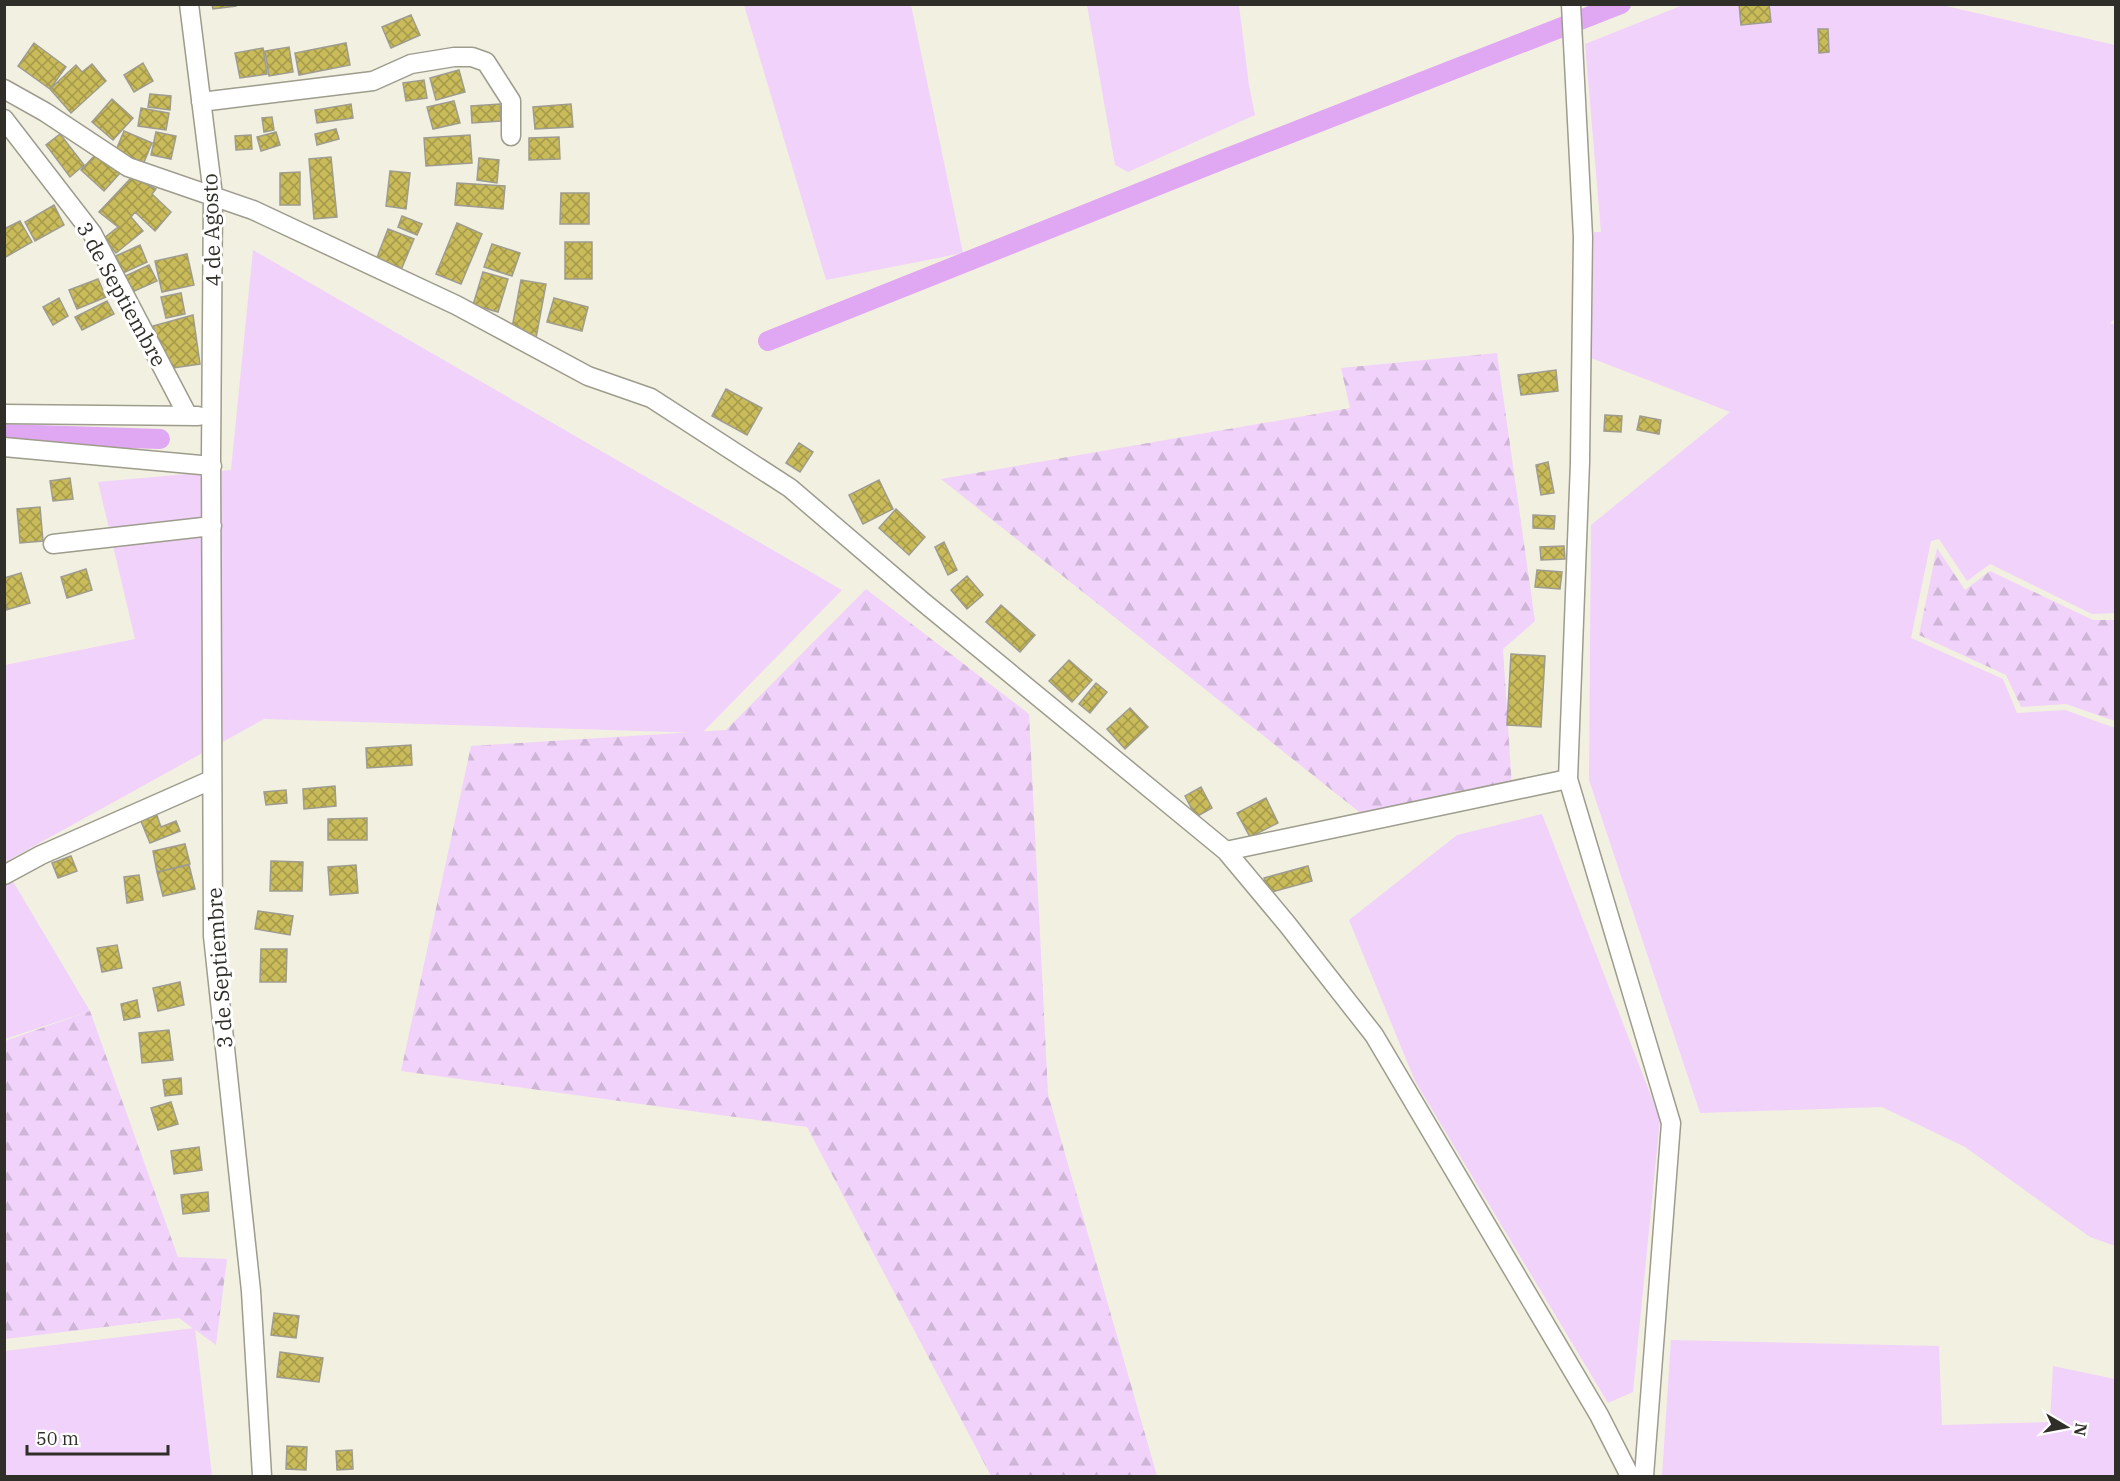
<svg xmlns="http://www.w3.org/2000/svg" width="2120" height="1481" viewBox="0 0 2120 1481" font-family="'IBM Plex Serif',serif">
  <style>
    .grass { fill: #f1d2fb }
    .forest { fill: url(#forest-firs) }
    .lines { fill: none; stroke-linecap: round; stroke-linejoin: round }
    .canal { stroke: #e0a7f2; stroke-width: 20 }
    .building { fill: url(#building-cross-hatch); stroke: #9e9c8e; stroke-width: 1.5 }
    .minor-casing { stroke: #9d9c8d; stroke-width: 21 }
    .minor { stroke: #fff; stroke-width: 18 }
    .labels { text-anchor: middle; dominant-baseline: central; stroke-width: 6; stroke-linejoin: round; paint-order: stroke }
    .street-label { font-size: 21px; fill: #2f2e28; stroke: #fff }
  </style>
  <defs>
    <pattern id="forest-firs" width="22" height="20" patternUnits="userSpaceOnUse" patternTransform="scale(1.5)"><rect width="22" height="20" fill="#f1d2fb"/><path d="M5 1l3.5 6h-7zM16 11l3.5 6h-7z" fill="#cfb5d7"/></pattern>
    <pattern id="building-cross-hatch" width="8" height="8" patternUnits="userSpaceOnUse" patternTransform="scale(1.5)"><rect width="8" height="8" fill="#c9bb5a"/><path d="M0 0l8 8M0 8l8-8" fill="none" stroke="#a4984a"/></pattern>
  </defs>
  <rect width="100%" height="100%" fill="#f2f0e1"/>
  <path class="grass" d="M1937,4L2115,45L2116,318L2110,323L2116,325L2115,613L2092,614L1990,564L1967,581L1939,539L1931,541L1911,638L2003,679L2017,713L2065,710L2115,728V1246L2090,1237L1965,1147L1882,1107L1700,1113L1589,780L1591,525L1730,412L1591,358L1594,232H1601L1585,44L1683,5Z
    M744,5H911L963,253L826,280Z
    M1087,5H1239L1249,85L1255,115L1128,172L1115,165Z
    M253,250L842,590L702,733L264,719L5,862V665L135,639L98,482L231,470Z
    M1542,814L1660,1119L1633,1392L1608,1403L1415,1081L1349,920L1457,835Z
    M8,873L90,1011L5,1039L4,874Z
    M195,1328L212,1476H5L4,1351Z
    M1671,1340L1939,1346L1942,1425L2050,1422L2053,1366L2115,1379V1476H1662Z"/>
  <path class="forest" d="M1497,353L1535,621L1503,649L1512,788L1363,815L941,479L1350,408L1341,368Z
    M1937,548L1965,590L1990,571L2093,620H2115V721L2066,704L2021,707L2006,675L1919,635Z
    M866,589L1029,714L1048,1094L1157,1476H991L807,1127L401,1071L471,746L726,730Z
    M90,1011L178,1257L227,1259L216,1345L179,1318L5,1339V1041Z"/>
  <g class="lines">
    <path class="canal" d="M768,341L1209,165L1621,4
      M4,434L160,439"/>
  </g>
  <path class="building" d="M212,4H236V6L213,9Z
    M1739,4H1769L1771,22L1741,25Z
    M411,15L420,35L391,48L382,27Z
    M1818,29H1828L1829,52L1819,53Z
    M34,43L66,67L50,89L18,66Z
    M346,43L350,65L299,75L295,53Z
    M289,47L293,72L269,76L265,51Z
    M263,48L267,74L240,78L235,53Z
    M143,63L153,81L134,92L124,75Z
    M92,64L106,81L71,113L50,89L76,65L82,72Z
    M459,70L465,92L436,100L430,78Z
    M424,80L427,98L406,101L403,83Z
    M150,94L171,96L170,110L148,107Z
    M112,99L133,118L113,140L92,122Z
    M454,101L460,123L433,129L427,107Z
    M351,104L353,118L317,123L315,110Z
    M500,104L501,121L472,123L471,106Z
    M571,104L573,127L535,129L533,107Z
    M141,108L169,113L166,130L138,126Z
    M272,117L274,130L264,132L262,118Z
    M336,129L339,139L317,145L315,134Z
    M124,131L152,143L142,167L114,155Z
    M156,132L176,136L171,159L151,155Z
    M276,132L280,145L261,151L257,137Z
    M60,134L84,165L70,177L46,145Z
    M251,135L252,149L236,150L235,136Z
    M470,135L472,163L426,166L424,138Z
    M559,137L560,159L529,160V138Z
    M97,153L120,173L104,191L81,170Z
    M331,157L337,217L314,219L309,159Z
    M479,158L499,160L497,183L477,180Z
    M390,171L410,173L406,209L386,206Z
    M300,172V205H280V173Z
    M132,177L156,189L152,194L171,212L155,231L135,212L131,217L143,231L116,253L104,238L118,227L99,212Z
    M457,183L505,186L503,209L455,205Z
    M561,193H589V224H560Z
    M54,205L64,225L35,241L25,222Z
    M402,216L422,224L417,235L398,227Z
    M20,221L32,242L4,258V229Z
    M457,223L482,234L461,284L436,274Z
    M388,229L414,239L401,270L376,260Z
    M565,242H592V279H565Z
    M492,244L520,253L512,276L484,267Z
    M140,245L147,262L123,273L116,256Z
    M187,254L194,285L162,292L155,261Z
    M149,265L157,281L130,293L123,277Z
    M483,272L508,279L498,312L473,305Z
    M98,279L106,297L77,309L69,290Z
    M521,280L546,284L536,338L511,333Z
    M181,293L185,314L166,318L161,297Z
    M59,298L68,316L53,325L43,307Z
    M554,298L588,307L582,331L547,322Z
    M107,301L114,314L82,330L75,317Z
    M193,315L200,364L166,369L153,326Z
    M1556,370L1558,391L1521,395L1518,375Z
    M726,389L762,408L747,435L712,416Z
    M1605,415L1622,416L1621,432L1604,431Z
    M1640,416L1661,420L1659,434L1637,430Z
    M799,443L813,452L800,472L786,463Z
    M1548,462L1554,493L1541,495L1536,465Z
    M70,478L73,499L53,501L50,481Z
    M879,480L893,509L863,524L849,495Z
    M40,507L43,541L20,543L17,509Z
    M896,509L925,537L909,555L879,528Z
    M1533,515L1555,516L1554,529L1533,528Z
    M944,542L957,570L948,575L935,547Z
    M1564,546L1565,559L1541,560L1540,547Z
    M86,569L92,590L67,598L61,577Z
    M1537,570L1562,572L1560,589L1535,587Z
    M21,573L30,603L6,610L4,578Z
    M967,576L983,595L967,609L951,590Z
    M1001,605L1035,635L1020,652L986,622Z
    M1511,654L1545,656L1541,727L1507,725Z
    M1069,660L1092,680L1072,702L1049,681Z
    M1096,683L1107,692L1090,713L1079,704Z
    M1130,708L1148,727L1125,749L1107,729Z
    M411,745L412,765L367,768L366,748Z
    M335,786L336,806L304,809L303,789Z
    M1201,787L1212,808L1196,817L1185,796Z
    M286,790L287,803L266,805L264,792Z
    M1266,798L1278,823L1250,837L1237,813Z
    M156,813L161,827L176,821L180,831L150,843L140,819Z
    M367,818V840H328V819Z
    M185,844L190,864L157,872L153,851Z
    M71,856L77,871L58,878L52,863Z
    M271,861L303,862L302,891H270Z
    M189,865L195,889L163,896L157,872Z
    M356,865L358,893L330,895L328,867Z
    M1308,866L1312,881L1268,893L1264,878Z
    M139,875L143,900L127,903L124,877Z
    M258,911L293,916L290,935L255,929Z
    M117,945L122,968L102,972L97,948Z
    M261,949H287L286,982H260Z
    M180,982L184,1005L158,1011L153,988Z
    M137,1000L140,1017L124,1020L121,1004Z
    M169,1030L173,1060L142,1063L139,1033Z
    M181,1078L182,1094L165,1096L163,1080Z
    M171,1102L178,1124L158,1130L151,1108Z
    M199,1147L202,1170L174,1174L171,1151Z
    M208,1192L209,1211L183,1214L181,1195Z
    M274,1313L299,1316L296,1338L271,1335Z
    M280,1352L323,1358L319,1382L277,1377Z
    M287,1446L307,1447L306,1470L286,1469Z
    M352,1450L353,1469L337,1470L336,1451Z"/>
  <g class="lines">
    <g class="minor-casing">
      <path id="minor" d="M189,4L213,195L211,457L213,936L251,1291L262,1476
        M1571,4L1583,237L1580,462L1568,779L1671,1123L1644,1476
        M4,89L45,112L128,167L253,210L456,305L588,376L651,398L790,488L922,601L1226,851L1287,924L1374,1035L1599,1415L1630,1476
        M201,102L373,81L411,64L454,57H472L486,62L511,101V136
        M4,119L92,233L188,416
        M4,414L198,416
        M4,447L212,466
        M53,544L212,526
        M1226,851L1568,779
        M4,875L41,855L211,780"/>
    </g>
    <use href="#minor" class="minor"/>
  </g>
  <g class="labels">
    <g class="street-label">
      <text transform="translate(211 230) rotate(-92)">4 de Agosto</text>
      <text transform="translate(122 294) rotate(61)">3 de Septiembre</text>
      <text transform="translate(219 968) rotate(-94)">3 de Septiembre</text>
    </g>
  </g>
  <rect width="2120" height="1481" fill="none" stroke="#2f2e28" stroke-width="12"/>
  <g transform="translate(2066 1427) rotate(100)" stroke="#ffffff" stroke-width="4.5" paint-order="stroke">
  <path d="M0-4.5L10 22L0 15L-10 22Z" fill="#2f2e28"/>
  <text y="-9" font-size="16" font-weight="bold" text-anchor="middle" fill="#2f2e28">N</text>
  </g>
  <path d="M27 1445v9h141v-9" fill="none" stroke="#2f2e28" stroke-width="3"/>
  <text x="36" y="1445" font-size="18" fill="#2f2e28" stroke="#ffffff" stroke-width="4.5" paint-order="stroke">50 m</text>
</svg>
